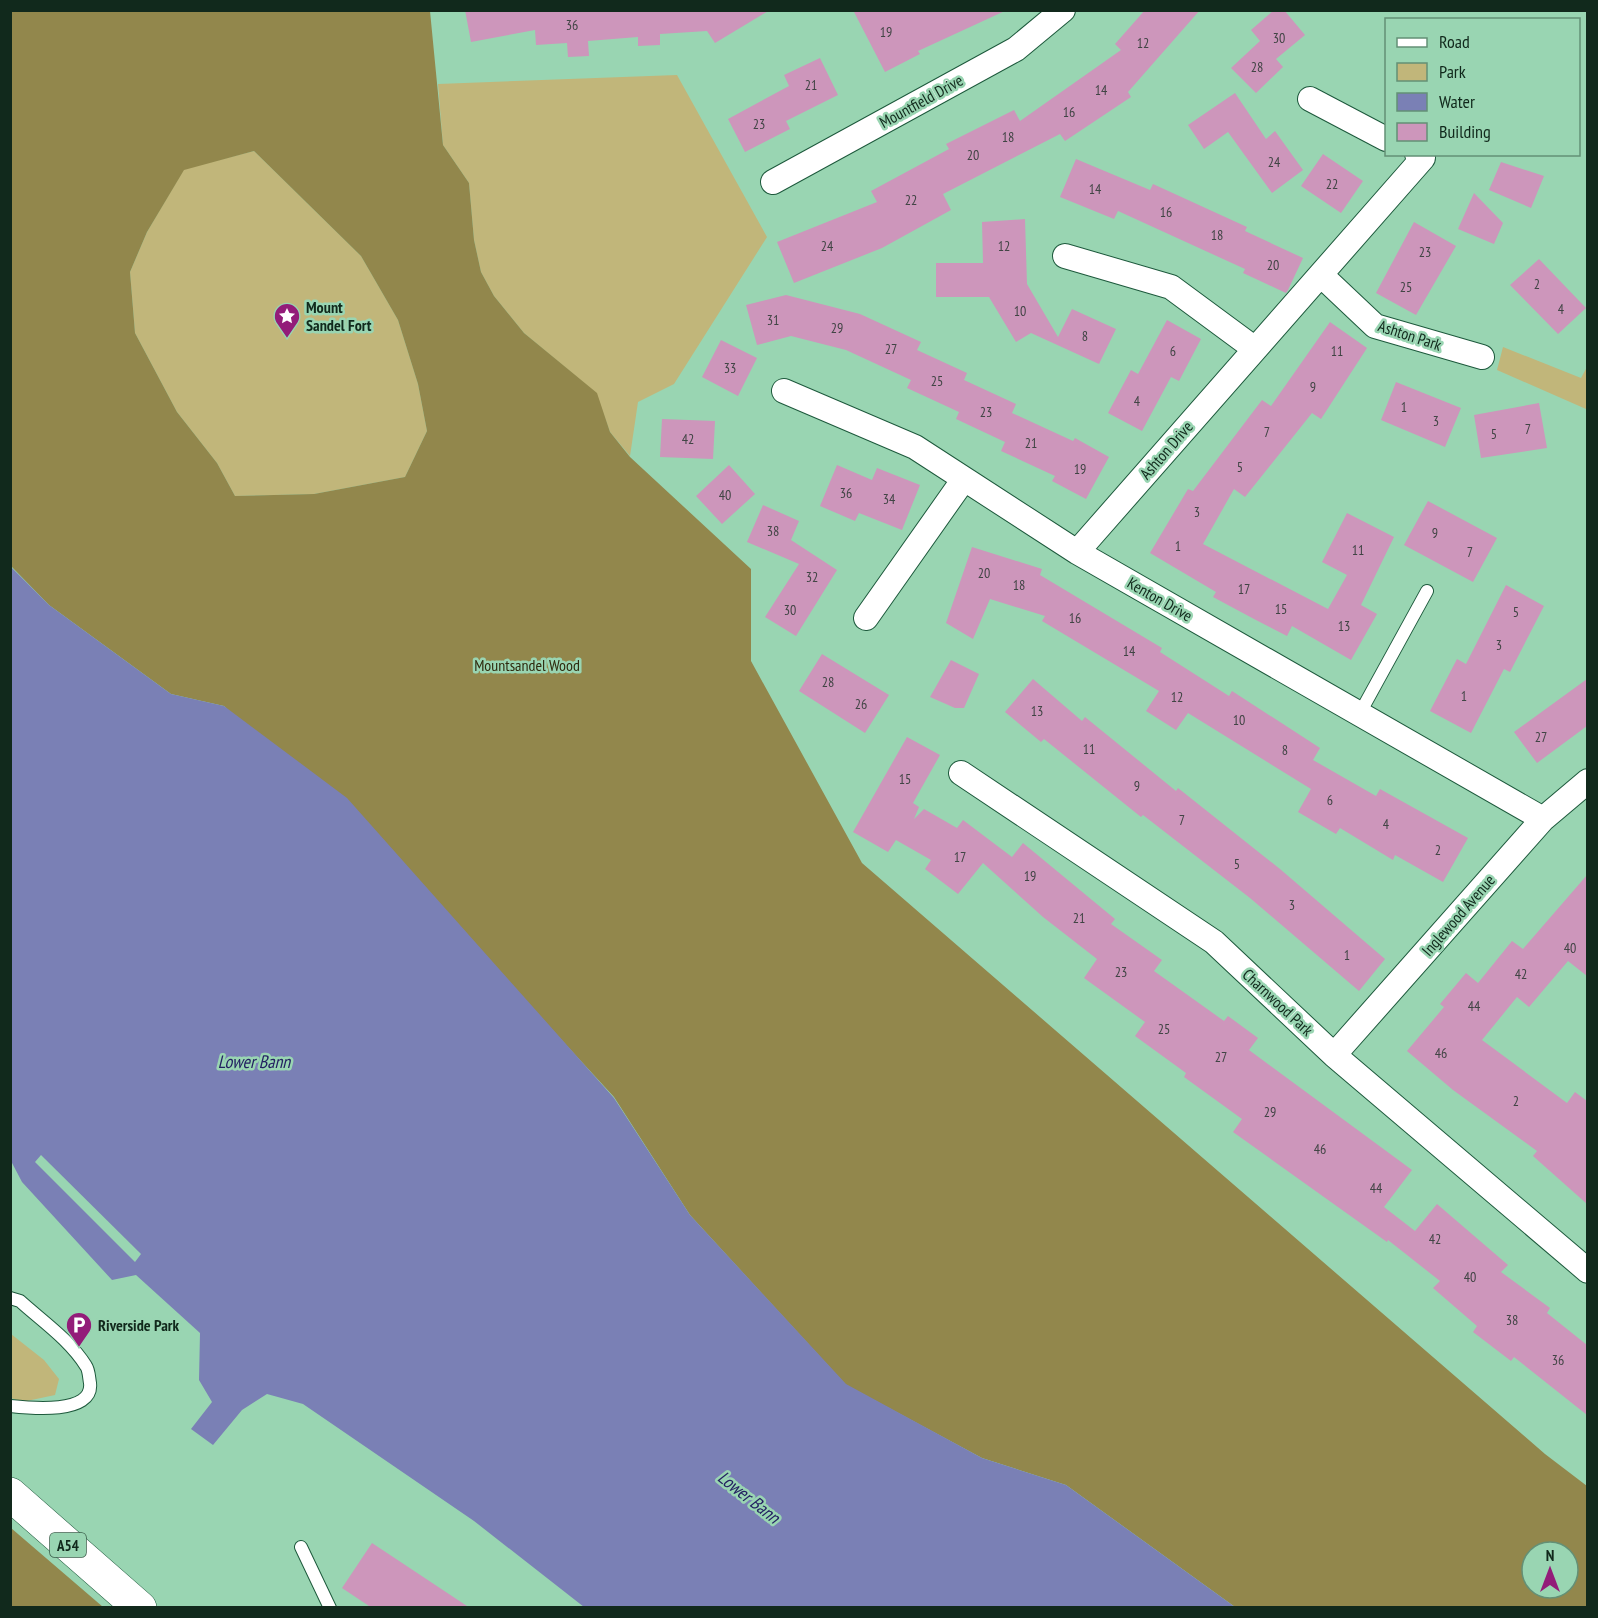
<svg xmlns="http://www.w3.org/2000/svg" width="1598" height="1618" viewBox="0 0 1598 1618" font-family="'PT Sans Narrow',sans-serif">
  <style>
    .green { fill: #c1b67a }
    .forest { fill: #92874c; fill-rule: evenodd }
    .water { fill: #7a80b5 }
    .pier { fill: #99d5b2 }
    .building { fill: #cd96bb }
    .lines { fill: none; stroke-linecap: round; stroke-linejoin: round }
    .service-casing { stroke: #1d593c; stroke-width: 14 }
    .minor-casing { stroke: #1d593c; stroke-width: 26 }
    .primary-casing { stroke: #1d593c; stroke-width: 34 }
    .service { stroke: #fff; stroke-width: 12 }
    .minor { stroke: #fff; stroke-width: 24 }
    .primary { stroke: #fff; stroke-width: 33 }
    .labels { text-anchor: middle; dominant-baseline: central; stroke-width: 5; stroke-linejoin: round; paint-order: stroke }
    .number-label { font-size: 14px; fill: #404444 }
    .shield { fill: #99d5b2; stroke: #3a5d49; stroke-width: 1.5 }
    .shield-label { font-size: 15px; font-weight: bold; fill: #11291c }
    .street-label { font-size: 16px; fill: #11291c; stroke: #99d5b2 }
    .poi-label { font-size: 16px; font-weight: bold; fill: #11291c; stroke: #99d5b2; text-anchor: start }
    .park-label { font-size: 16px; fill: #2f2a0e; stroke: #99d5b2 }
    .water-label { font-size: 18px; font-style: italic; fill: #242162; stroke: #99d5b2 }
  </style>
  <rect width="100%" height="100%" fill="#99d5b2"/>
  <path class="green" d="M677,75L767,237L674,384L638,402L630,456L610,432L596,393L524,333L494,296L481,272L474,240L469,183L443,145L438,84Z
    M254,151L361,256L398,320L418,384L427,431L405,477L314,494L235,496L217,463L177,412L135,333L130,272L147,232L184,169Z
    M1503,347L1581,378L1587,367V461L1586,409L1497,370Z
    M11,1334L44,1360L59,1379L55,1395L22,1402L11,1398Z"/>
  <path class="forest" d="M11,11H430L443,145L469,183L474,240L481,272L494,296L524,333L597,393L610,432L630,457L751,569V661L862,863L1545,1454L1587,1486V1607H1235L1066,1485L982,1458L846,1385L690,1215L614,1097L500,973L224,706L171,694L49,605L11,566ZM254,151L361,256L398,320L418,384L427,431L405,477L314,494L235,496L217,463L177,412L135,333L130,272L147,232L184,170ZM1532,1552H1568V1588H1532Z
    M10,1528H11L103,1607H11Z"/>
  <path class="water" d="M10,566L49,605L171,694L224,706L347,798L614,1098L690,1215L846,1384L982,1458L1066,1485L1235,1607H584L474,1521L303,1404L267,1394L242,1410L213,1445L191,1429L212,1402L199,1380L200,1333L136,1275L112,1280L22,1182L11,1161Z"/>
  <path class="pier" d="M41,1155L141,1254L135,1262L35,1162Z"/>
  <path class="building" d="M465,10H770L715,43L707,31L660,34V45L638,46V37L588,41L589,56L568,57L567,43L536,45L535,30L471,42Z
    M853,10H1007L918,51L920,54L885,72Z
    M1145,10H1200L1128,92L1131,97L1065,141L1060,134L943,194L951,210L882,248L794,283L777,242L877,202L871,191L949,149L946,144L1014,110L1020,121L1121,50L1115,44Z
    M1274,10H1284L1305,35L1276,59L1283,67L1256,93L1231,68L1260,41L1251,30Z
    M820,58L838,95L786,121L790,129L745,152L728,119L789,86L784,75Z
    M1235,93L1266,139L1275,131L1303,170L1272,193L1228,132L1204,149L1188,125Z
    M1323,154L1363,181L1341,213L1301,186Z
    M1076,159L1150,190L1153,184L1247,227L1245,231L1303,258L1288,290L1286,293L1243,273L1245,269L1118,211L1114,219L1060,197Z
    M1501,162L1544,176L1531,208L1489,190Z
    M1474,193L1503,223L1494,244L1458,229Z
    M1025,219L1027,284L1058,337L1072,309L1116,329L1099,364L1031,333L1016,342L989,297H936V263H983L982,222Z
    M1414,222L1456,246L1416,315L1376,293Z
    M1539,259L1586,308L1558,334L1510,285Z
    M786,295L860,314L921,342L917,350L967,373L964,380L1016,404L1012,413L1073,441L1075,438L1109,457L1086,499L1052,481L1055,476L1001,451L1005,442L956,419L959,412L907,388L911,380L846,350L791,336L757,345L746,305Z
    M1167,320L1201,339L1179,381L1171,377L1142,431L1108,413L1131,370L1138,374Z
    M1330,322L1367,348L1321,419L1312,413L1245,497L1234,489L1203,544L1328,609L1347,575L1322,562L1347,513L1394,537L1361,605L1377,614L1351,660L1292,626L1287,636L1254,619L1213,597L1216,592L1150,553L1188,489L1193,491L1262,400L1271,406Z
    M721,340L757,358L738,396L702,377Z
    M1396,382L1461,408L1445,447L1381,420Z
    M1539,403L1547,448L1481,458L1474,415Z
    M662,419L715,421L713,459L660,457Z
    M729,465L755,494L722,524L696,496Z
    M837,465L872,480L877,468L920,485L902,530L859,513L855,521L820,506Z
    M1428,501L1497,538L1473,582L1404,545Z
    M763,505L799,521L791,540L837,570L796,636L765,617L799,564L747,542Z
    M972,547L1042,569L1040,575L1162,648L1160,652L1229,696L1232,691L1320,748L1313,760L1376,796L1380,789L1468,838L1443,882L1395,855L1393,860L1340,828L1336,834L1298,812L1311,789L1188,713L1176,730L1146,711L1159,691L1042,621L1045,616L990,599L973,639L946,623Z
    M1506,585L1544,606L1510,672L1504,669L1471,733L1430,711L1457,659L1466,664Z
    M822,654L889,695L865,733L799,691Z
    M951,660L979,674L964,708H955L930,697Z
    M1033,679L1082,721L1085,717L1176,791L1178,788L1280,869L1385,959L1359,991L1250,898L1143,815L1141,817L1044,739L1041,742L1005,712Z
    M1587,679V726L1537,763L1514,732Z
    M907,737L940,755L913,803L919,807L914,819L924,809L957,828L963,820L1012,857L1023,843L1115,919L1111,924L1162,960L1154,971L1224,1021L1228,1016L1258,1038L1249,1050L1412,1170L1384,1207L1415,1231L1437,1204L1508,1265L1501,1272L1550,1308L1547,1313L1587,1345V1415L1514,1357L1511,1361L1473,1332L1477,1326L1433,1288L1440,1281L1388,1240L1387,1242L1233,1132L1242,1119L1184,1077L1186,1073L1135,1036L1145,1022L1084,978L1097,959L1043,917L983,863L958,894L925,869L931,860L896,840L888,852L853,832Z
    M1587,875V976L1568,961L1529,1007L1517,997L1482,1040L1567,1103L1575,1092L1587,1101V1204L1533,1156L1537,1151L1453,1090L1407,1051L1444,1007L1440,1004L1466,973L1478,983L1512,941L1523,949Z
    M372,1543L470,1608H372L342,1588Z"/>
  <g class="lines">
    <g class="service-casing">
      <path id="service" d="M1360,713L1427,591
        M10,1298L20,1301C42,1321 70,1340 86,1366C89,1370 89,1378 90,1383C94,1415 29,1408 10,1406
        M301,1547L330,1608"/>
    </g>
    <g class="minor-casing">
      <path id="minor" d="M1310,99L1386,139
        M773,182L1016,49L1063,10
        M1065,256L1171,287L1255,349
        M1321,275L1375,326L1482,357
        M784,391L915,447L1077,552L1543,819
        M1077,552L1423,158L1417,154
        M866,618L964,479
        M961,773L1214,942L1334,1055L1588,1271
        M1334,1055L1543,819L1588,781"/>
    </g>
    <g class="primary-casing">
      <path id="primary" d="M10,1494L140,1608"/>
    </g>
    <use href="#service" class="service"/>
    <use href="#minor" class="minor"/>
    <use href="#primary" class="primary"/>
  </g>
  <defs>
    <g id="sight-pin" transform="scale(1.35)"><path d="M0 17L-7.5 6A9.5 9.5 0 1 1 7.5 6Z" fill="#931c79" stroke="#99d5b2"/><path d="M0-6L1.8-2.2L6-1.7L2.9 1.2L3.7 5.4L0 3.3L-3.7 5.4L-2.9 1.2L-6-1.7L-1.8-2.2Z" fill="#fff"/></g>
    <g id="parking-pin" transform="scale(1.35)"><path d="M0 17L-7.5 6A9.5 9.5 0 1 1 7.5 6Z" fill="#931c79" stroke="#99d5b2"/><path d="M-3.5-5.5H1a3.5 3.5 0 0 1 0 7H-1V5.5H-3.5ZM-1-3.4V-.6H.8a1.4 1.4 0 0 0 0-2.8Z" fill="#fff"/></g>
  </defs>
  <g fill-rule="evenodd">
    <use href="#sight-pin" x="287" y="316"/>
    <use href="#parking-pin" x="79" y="1325"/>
  </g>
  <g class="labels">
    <g class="number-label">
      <text x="572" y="25">36</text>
      <text x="886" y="32">19</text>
      <text x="1279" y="38">30</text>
      <text x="1143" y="43">12</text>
      <text x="1257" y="67">28</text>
      <text x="811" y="85">21</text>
      <text x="1101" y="90">14</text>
      <text x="1069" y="112">16</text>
      <text x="759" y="124">23</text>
      <text x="1008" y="137">18</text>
      <text x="973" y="155">20</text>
      <text x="1274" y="162">24</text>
      <text x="1332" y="184">22</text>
      <text x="1095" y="189">14</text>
      <text x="911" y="200">22</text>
      <text x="1166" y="212">16</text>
      <text x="1217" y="235">18</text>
      <text x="827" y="246">24</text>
      <text x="1004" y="246">12</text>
      <text x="1425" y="252">23</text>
      <text x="1273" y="265">20</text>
      <text x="1537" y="284">2</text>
      <text x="1406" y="287">25</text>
      <text x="1561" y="309">4</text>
      <text x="1020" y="311">10</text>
      <text x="773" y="320">31</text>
      <text x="837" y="328">29</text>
      <text x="1085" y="336">8</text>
      <text x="891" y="349">27</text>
      <text x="1173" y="351">6</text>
      <text x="1337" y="351">11</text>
      <text x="730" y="368">33</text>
      <text x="937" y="381">25</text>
      <text x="1313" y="387">9</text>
      <text x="1137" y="401">4</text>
      <text x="1404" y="407">1</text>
      <text x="986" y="412">23</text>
      <text x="1436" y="421">3</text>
      <text x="1528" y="429">7</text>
      <text x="1267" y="432">7</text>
      <text x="1494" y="434">5</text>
      <text x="688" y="439">42</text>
      <text x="1031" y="443">21</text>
      <text x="1240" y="467">5</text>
      <text x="1080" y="469">19</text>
      <text x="846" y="493">36</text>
      <text x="725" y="495">40</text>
      <text x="889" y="499">34</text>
      <text x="1197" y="512">3</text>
      <text x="773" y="531">38</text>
      <text x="1435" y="533">9</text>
      <text x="1178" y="546">1</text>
      <text x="1358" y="550">11</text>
      <text x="1470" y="552">7</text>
      <text x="984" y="573">20</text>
      <text x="812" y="577">32</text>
      <text x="1019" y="585">18</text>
      <text x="1244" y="589">17</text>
      <text x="1281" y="609">15</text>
      <text x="790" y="610">30</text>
      <text x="1516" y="612">5</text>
      <text x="1075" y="618">16</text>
      <text x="1344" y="626">13</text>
      <text x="1499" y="645">3</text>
      <text x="1129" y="651">14</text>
      <text x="828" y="682">28</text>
      <text x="1464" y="696">1</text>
      <text x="1177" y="697">12</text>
      <text x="861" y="704">26</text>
      <text x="1037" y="711">13</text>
      <text x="1239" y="720">10</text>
      <text x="1541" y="737">27</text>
      <text x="1089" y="749">11</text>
      <text x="1285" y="750">8</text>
      <text x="905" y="779">15</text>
      <text x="1137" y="786">9</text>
      <text x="1330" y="800">6</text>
      <text x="1182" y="820">7</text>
      <text x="1386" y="824">4</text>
      <text x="1438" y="850">2</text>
      <text x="960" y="857">17</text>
      <text x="1237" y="864">5</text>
      <text x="1030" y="876">19</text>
      <text x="1292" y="905">3</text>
      <text x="1079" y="918">21</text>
      <text x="1570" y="948">40</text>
      <text x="1347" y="955">1</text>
      <text x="1121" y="972">23</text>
      <text x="1521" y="974">42</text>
      <text x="1474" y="1006">44</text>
      <text x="1164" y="1029">25</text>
      <text x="1441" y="1053">46</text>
      <text x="1221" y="1057">27</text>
      <text x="1516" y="1101">2</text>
      <text x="1270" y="1112">29</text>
      <text x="1320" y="1149">46</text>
      <text x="1376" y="1188">44</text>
      <text x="1435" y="1239">42</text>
      <text x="1470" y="1277">40</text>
      <text x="1512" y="1320">38</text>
      <text x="1558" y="1360">36</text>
    </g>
    <rect class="shield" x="50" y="1533" width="36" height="24" rx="4.5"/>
    <g class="shield-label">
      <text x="68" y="1545">A54</text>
    </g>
    <g class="street-label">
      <text transform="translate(921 101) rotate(-29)">Mountfield Drive</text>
      <text transform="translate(1410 335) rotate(18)">Ashton Park</text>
      <text transform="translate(1166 450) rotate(-49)">Ashton Drive</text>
      <text transform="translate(1160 599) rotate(30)">Kenton Drive</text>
      <text transform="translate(1458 915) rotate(-49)">Inglewood Avenue</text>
      <text transform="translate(1278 1002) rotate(43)">Charnwood Park</text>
    </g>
    <g class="poi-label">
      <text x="306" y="307">Mount<tspan x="306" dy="18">Sandel Fort</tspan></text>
      <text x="98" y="1325">Riverside Park</text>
    </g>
    <g class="park-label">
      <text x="527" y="665">Mountsandel Wood</text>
    </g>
    <g class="water-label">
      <text x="254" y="1061">Lower Bann</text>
      <text transform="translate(749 1497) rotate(38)">Lower Bann</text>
    </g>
  </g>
  <rect width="1598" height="1618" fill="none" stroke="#11291c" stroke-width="24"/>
  <rect x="1385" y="18" width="195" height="138" fill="#99d5b2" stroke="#639076" stroke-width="1.5"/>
  <rect x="1397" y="38" width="30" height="9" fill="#ffffff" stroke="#639076" stroke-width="1.5"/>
  <text x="1439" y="48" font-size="18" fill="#11291c">Road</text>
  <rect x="1397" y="63" width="30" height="18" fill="#c1b67a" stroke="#639076" stroke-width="1.5"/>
  <text x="1439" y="78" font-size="18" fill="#11291c">Park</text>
  <rect x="1397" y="93" width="30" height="18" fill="#7a80b5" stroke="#639076" stroke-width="1.5"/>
  <text x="1439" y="108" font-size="18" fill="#11291c">Water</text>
  <rect x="1397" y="123" width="30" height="18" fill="#cd96bb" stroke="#639076" stroke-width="1.5"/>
  <text x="1439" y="138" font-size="18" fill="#11291c">Building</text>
  <g transform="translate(1550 1570)"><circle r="28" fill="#99d5b2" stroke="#639076" stroke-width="1.5"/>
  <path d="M0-4.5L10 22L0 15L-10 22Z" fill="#931c79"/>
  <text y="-9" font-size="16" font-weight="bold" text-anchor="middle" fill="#11291c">N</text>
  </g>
</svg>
